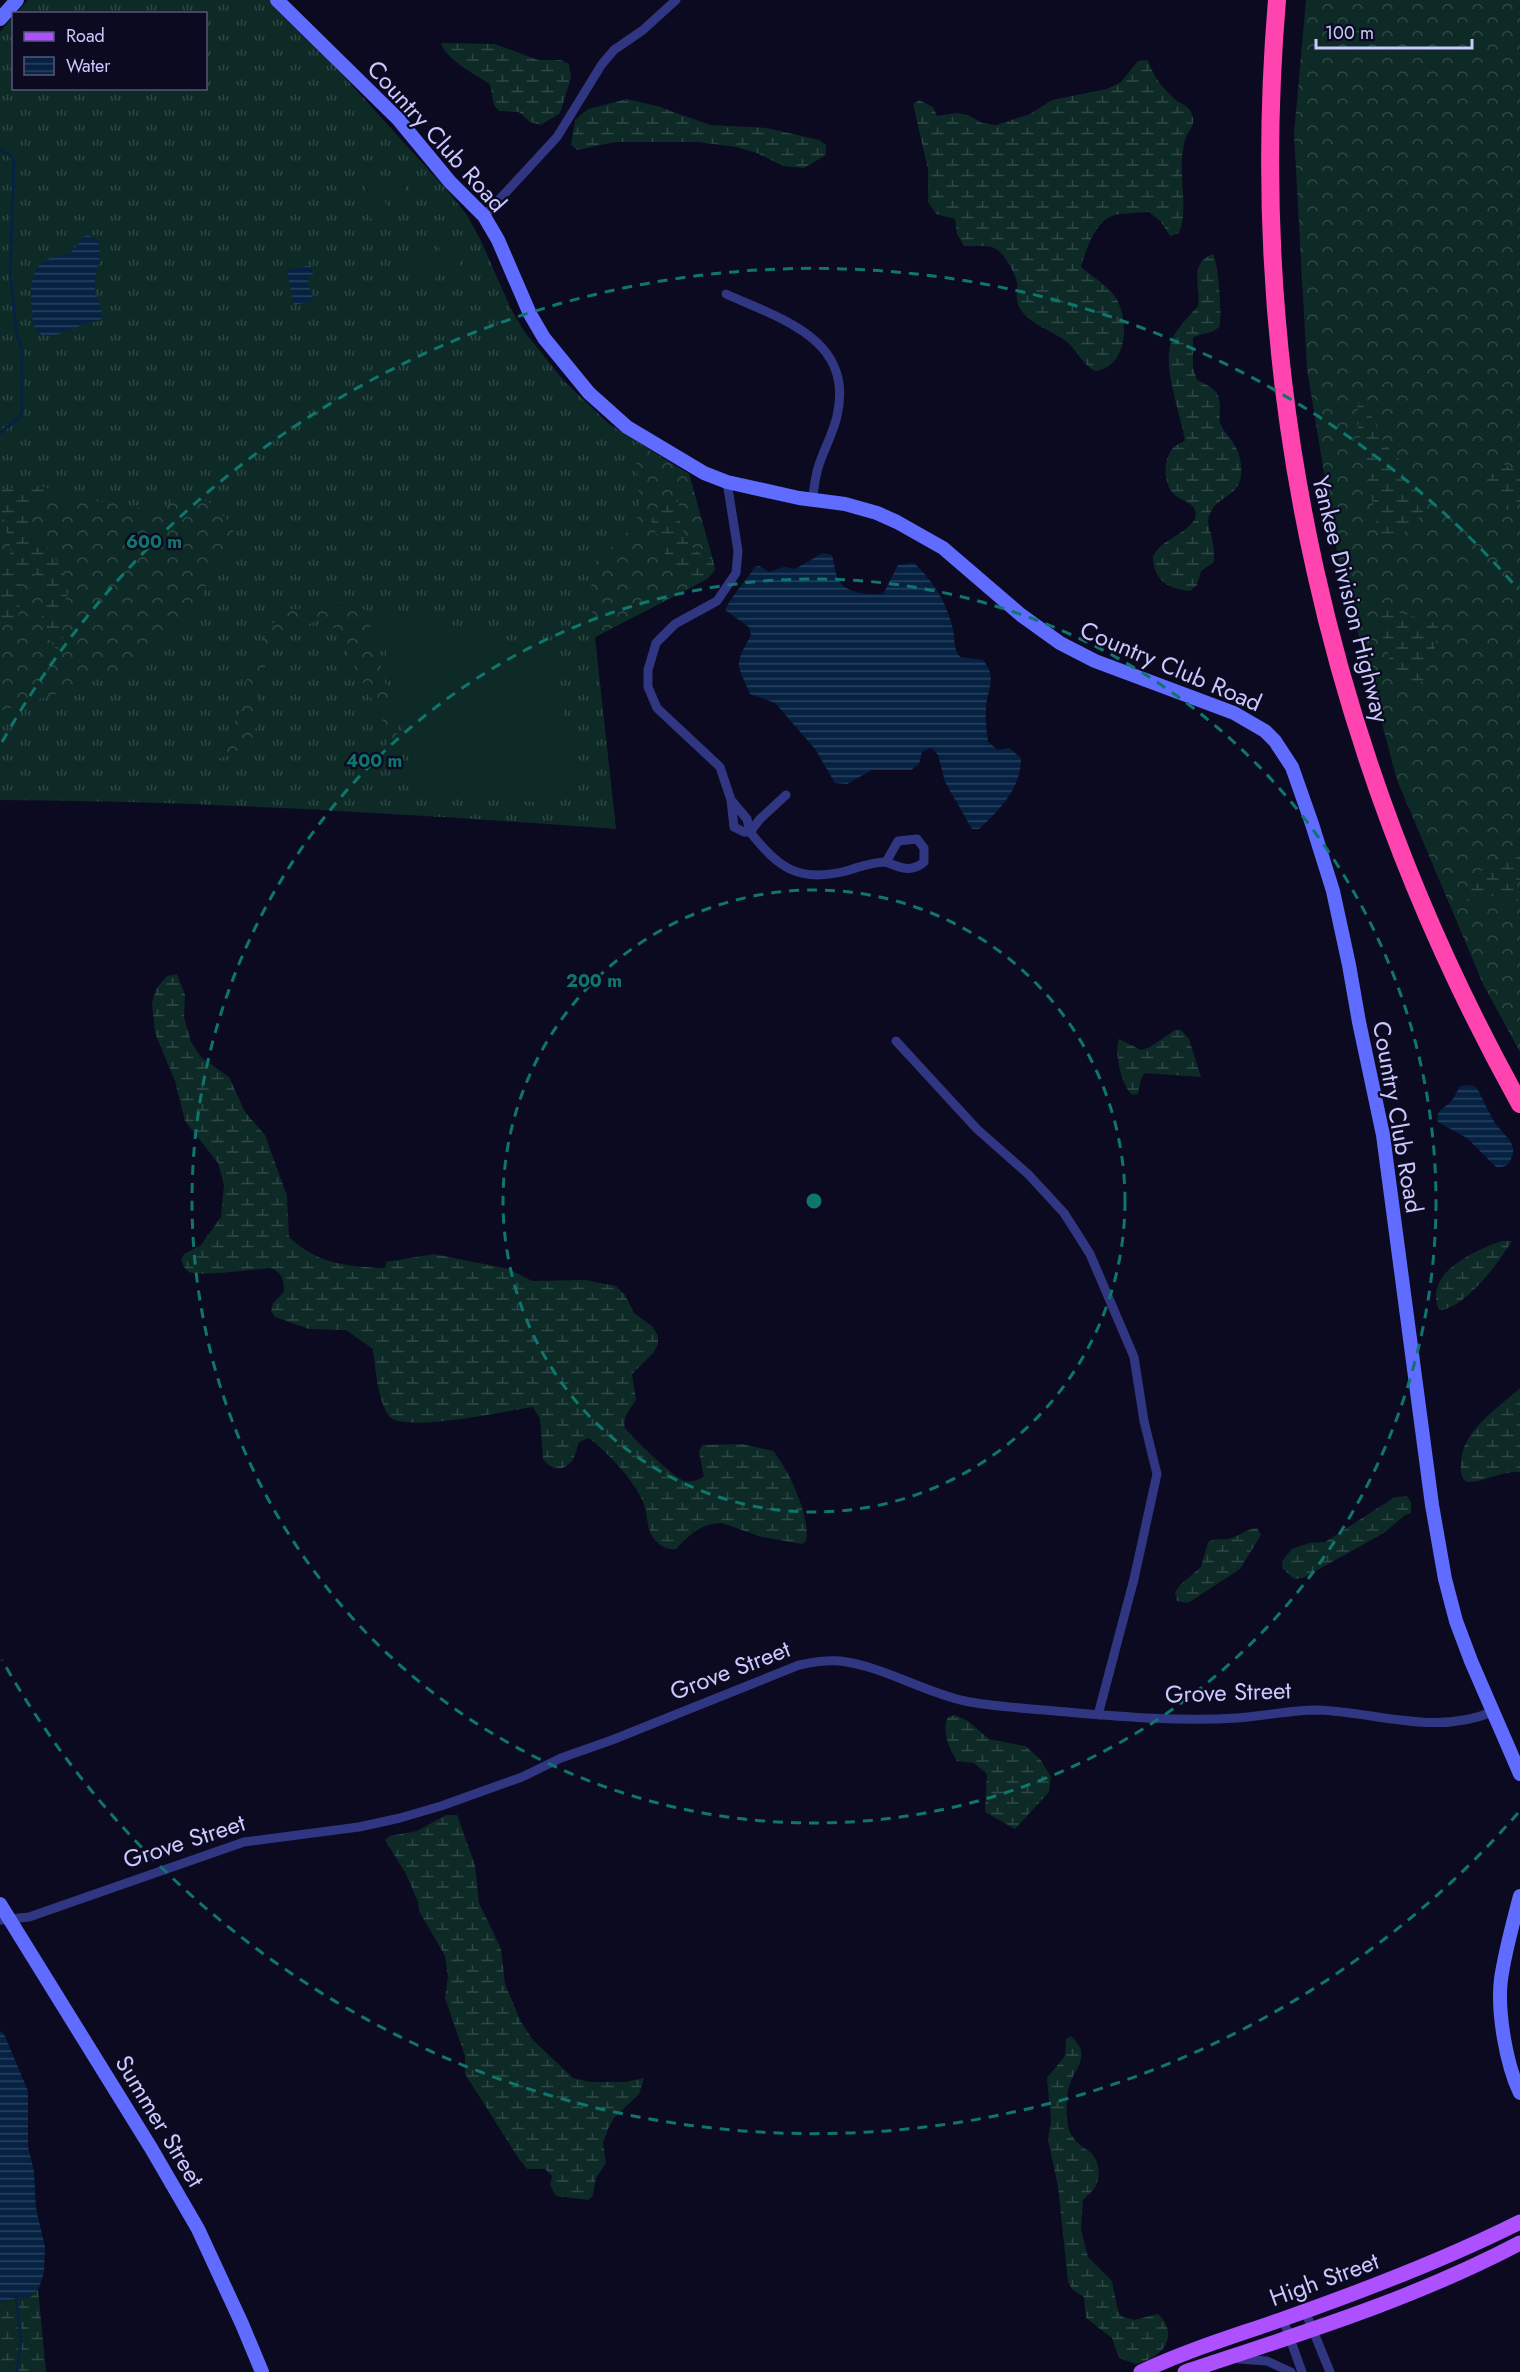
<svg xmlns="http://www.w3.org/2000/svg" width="1520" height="2372" viewBox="0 0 1520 2372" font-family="Jost,sans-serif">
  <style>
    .grass { fill: url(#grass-tufts) }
    .forest { fill: url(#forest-crowns) }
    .wetland { fill: url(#wetland-marsh) }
    .pitch { fill: #0d2a26 }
    .water { fill: url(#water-rules) }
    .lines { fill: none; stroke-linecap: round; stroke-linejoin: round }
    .stream { stroke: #062243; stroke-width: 3 }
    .street { stroke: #313683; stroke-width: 9 }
    .secondary { stroke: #606bff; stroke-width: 14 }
    .primary { stroke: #ad50ff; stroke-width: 15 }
    .highway { stroke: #ff44b0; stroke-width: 18 }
    .ring { fill: none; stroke: #0f766e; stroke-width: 3; stroke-dasharray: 10 8 }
    .labels { text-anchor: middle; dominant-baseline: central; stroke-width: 4.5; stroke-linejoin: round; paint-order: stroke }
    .street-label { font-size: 24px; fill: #cac9ff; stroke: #0c0a20 }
    .centre { fill: #0f766e; stroke: #0c0a20; stroke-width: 3 }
    .ring-label { font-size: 18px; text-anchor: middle; font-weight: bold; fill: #0f766e; stroke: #0c0a20; stroke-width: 4.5; stroke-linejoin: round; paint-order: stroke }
  </style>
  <defs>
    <pattern id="grass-tufts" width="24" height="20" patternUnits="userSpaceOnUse" patternTransform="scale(1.5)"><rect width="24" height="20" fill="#0d2a26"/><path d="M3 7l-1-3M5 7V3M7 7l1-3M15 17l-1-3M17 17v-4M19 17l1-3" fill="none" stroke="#2f4847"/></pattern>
    <pattern id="forest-crowns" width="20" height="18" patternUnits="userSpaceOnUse" patternTransform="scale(1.5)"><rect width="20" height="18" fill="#0d2a26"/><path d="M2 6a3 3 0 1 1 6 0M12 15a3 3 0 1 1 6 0" fill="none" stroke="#2f4847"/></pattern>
    <pattern id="wetland-marsh" width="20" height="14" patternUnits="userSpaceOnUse" patternTransform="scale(1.5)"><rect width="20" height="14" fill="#0d2a26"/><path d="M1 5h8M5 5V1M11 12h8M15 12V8" fill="none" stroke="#2f4847"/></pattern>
    <pattern id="water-rules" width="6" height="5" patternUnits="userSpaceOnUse" patternTransform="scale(1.5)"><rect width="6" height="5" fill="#062243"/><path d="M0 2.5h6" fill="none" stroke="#29415f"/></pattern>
  </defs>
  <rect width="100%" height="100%" fill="#0c0a20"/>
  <path class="grass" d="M28,0H270L318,48L447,190L467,215L481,241L511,309L524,331L564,381L609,424L689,474L715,570L707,579L595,637L616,829C411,814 206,801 0,800V32L13,16L14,88H206V14L16,13Z"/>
  <path class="forest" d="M1306,0H1520V1052L1484,986L1397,780L1338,558L1307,369L1294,134Z
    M635,442L689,474L713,560C687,551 680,531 680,506L664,496L651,521L652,526C667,549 664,574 694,586L595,637C594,618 587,591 594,573C602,547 633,537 640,510Z
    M41,486C54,490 67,498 80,500C94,503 107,500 121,503C132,505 142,510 153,510C170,509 178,493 195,496C210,499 225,517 234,528L228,550L209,577L201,599L188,622L174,635L127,670L101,677L66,691L0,711V618H18L22,579C29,570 38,573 45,581L47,586L42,618L49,639L63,638L59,609L67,597L48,548L33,537L30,529L29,516L32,510L48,495Z
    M0,506C8,530 18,554 0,577Z
    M346,602L357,604L366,611L390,700L402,761L400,768L393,772C387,754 388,736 382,718L333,627L323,620C283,627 261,658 258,697C257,710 258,722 254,734C248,747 230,756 216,759L241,710L250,663L277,617L289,609H313L325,604Z"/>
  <path class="wetland" d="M441,43L495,44L538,60H561L569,64L571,78L560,113L541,125L530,122L519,112L499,111L494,105L490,84C477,76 444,58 441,43Z
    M1148,60C1153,77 1164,90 1177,101C1182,104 1188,106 1191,112C1197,124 1190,128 1186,137C1184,142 1183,150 1182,156C1180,179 1188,211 1179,233L1170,236L1161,222L1149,212C1138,213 1125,213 1115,215C1095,220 1086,250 1081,267C1092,276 1105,284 1114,295C1130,317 1129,366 1096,371C1083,366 1077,350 1067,342C1053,331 1031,325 1021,310C1014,301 1018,293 1017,283C1016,277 1013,271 1010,266C996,241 990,247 964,246L957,234L955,219L936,214L928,202V169L913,104L919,100L933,107L937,116L956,113L968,115L982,123L996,125L1030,114L1052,100L1107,89L1121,82L1138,61Z
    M627,99L657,106L710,125L767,128L819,140L826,145V155L804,168L783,166L757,153L736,147L699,142H615L577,150L571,145L575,120L588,109Z
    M1213,254C1218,260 1223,322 1219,327C1211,335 1201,332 1193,338V367L1197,380C1212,387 1221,391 1220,409C1220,414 1219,419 1220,423C1224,434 1237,442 1240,459C1248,500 1218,491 1209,516C1206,525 1212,534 1213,543C1214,549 1214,556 1214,562L1201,571L1197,585L1190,591C1168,589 1153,580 1153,556C1163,538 1184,536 1195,519C1199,501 1181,503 1173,493C1163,482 1163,460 1173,448C1175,445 1181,443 1185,441C1181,413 1161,366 1172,339C1178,327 1189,316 1198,306C1201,286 1188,263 1213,254Z
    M1363,399L1386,445L1401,462L1427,502C1422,521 1402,536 1385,544L1378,530L1357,422L1358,402Z
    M1501,463L1520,472V504L1509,510L1505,509L1487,480L1491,470Z
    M41,486L48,495C43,503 31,507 29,516C26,533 38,538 47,548C56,557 64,573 69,586L67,597L59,609C61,621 67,641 58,651C50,644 42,626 42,615C41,602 52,588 42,577L30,573L22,579L18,617L14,621L0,618V577L8,567L11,548L0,506V489Z
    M669,495L677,498C680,506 679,513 680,522C682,540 696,554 713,560L715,570L707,579L694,586C665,574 667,549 652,526C650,517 660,504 664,496Z
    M1381,607L1438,624C1439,637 1429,681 1416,687C1413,688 1410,688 1407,689C1391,673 1377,629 1381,607Z
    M1520,849V878L1516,889L1518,901L1515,908L1510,907L1497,895C1484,897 1480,908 1467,904C1464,893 1482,868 1490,861C1497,856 1502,858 1509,858Z
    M177,974L185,995L184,1017L191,1042L201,1057L229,1077L245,1112L265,1135L287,1196L289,1237C317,1264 349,1267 385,1268L386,1262L434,1254L509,1269L532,1281L585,1280L616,1286L625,1295L634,1313L653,1327L658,1336V1344L654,1352L632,1374L636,1400C630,1409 622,1417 625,1428C633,1438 675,1479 685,1481C692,1482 698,1480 704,1477L699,1452L702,1445L742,1444L773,1451C788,1468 811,1517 806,1541L802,1544L762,1537L722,1523C702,1523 689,1535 676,1549C668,1550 661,1547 656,1541C645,1530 649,1515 643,1502C634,1480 607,1452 589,1438L579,1442C577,1448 575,1456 572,1461C564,1472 550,1470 543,1459L540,1419L533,1407C510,1410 402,1434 389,1416C378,1401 375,1367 373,1349L346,1330L309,1329L275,1317L271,1311L273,1303L284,1292C284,1280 282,1273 271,1268C256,1269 199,1277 189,1272C184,1269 183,1264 181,1260L184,1254L201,1245L221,1217L224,1185L218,1163L185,1121L175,1081L155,1033L152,1003L156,989L167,976Z
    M1175,1030H1181L1189,1039L1201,1077L1145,1073L1141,1079L1138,1094L1132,1095C1121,1084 1114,1053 1119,1039L1141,1050L1150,1047Z
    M1501,1241H1512C1499,1262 1465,1309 1439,1310C1423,1273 1474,1251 1501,1241Z
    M1520,1388V1472C1499,1471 1483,1483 1466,1482C1461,1477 1460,1471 1461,1464C1461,1431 1497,1409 1520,1388Z
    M1407,1496L1411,1502V1513L1404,1516L1384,1533L1303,1578L1294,1579L1283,1569L1282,1561L1292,1549L1309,1543L1325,1542L1395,1497Z
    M1257,1528L1261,1535L1240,1569L1188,1603L1177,1601L1175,1592L1181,1584L1201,1567L1208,1542C1215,1538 1220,1540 1228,1539C1238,1537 1246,1529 1257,1528Z
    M955,1715L968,1721L989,1739L1025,1746L1040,1759L1051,1777L1049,1792L1015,1829L985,1812L987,1774L974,1763L957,1761C949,1748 941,1731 948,1717Z
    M446,1815H457L475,1865L479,1903L501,1949L505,1984L521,2022L533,2040L573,2078L590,2082H625L644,2078L639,2094L614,2118L608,2129L603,2143L606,2163L596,2178L593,2195L589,2200L556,2196L550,2185L552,2176L545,2169H527L519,2159L465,2074V2056L445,1998L448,1977L445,1956L419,1911L418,1902L406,1874L385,1840L390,1836L417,1831Z
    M1071,2036C1094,2057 1073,2068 1068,2090C1066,2103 1065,2125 1072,2136C1077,2144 1083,2147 1090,2152C1099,2159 1101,2176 1096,2186C1093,2191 1087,2196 1083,2200L1081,2230L1088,2257L1112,2281L1118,2311L1121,2316L1134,2320L1158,2314C1181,2336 1162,2358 1136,2364L1119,2358L1112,2338L1086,2318L1084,2297L1073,2290L1068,2282L1058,2186L1048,2140L1051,2121L1047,2078L1065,2056L1066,2039Z
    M38,2289L46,2372H0V2302L30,2296Z"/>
  <path class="pitch" d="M403,176L410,211L393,215L386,179Z
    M381,180L388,216L371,219L364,183Z
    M455,238L462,273L445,277L438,241Z
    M429,244L436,279L419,283L412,247Z
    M375,604L551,656L580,783L553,805L514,799L417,790Z"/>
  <path class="water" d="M87,235L97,239C105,260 93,270 95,288C95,298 102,307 103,317L97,322C81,319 43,353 33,324C32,302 24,271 48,259C55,255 65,257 71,252C78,247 79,239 87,235Z
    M311,265L313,275L307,276L313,301L294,305L287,270Z
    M823,553L832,555C834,562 835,572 838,579C845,594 869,595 883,594L898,565L914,563C932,580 946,601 952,626C956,638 952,647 960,657L983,660C998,679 987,688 986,709C985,720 987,732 988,742L998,750L1009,748L1021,758C1021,788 1000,810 979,829H972L945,782L938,755L931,748L922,752L919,764L911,770H872L847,784L835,783L815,749L775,703L750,694C736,661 734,667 751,635L749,627L725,610C732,595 745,582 755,567L759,566L769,572L784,567L795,569Z
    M1471,1085L1477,1088C1483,1099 1488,1112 1495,1123C1503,1135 1519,1143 1511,1159C1508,1167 1504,1167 1496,1167L1467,1138L1438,1122C1434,1109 1447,1108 1453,1099C1456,1095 1457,1090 1460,1086Z
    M0,2031L4,2034L28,2091V2147L34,2171L36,2209L45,2247L44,2272L39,2288L30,2296L0,2302Z"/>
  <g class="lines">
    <path class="stream" d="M0,150L11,156L14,162L10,270L16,331L22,351V409L21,416L0,433
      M16,2296L21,2341L17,2372"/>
    <path class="street" d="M484,216L557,137L602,64L614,50L643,30L676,0
      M726,294C781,319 855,339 837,416C833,434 823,451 818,468C815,478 814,490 812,500
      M727,482L738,551L736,573L717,601L675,624L656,643L648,670V687L657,708L720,767L731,800L747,819L750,832H744L734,827L731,800
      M786,795L760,819L750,832C779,868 798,883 846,871C859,867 873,862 886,862L898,841L917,839L924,848V862C911,873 901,868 886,862
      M896,1041L977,1129L1028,1174L1064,1213L1090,1254L1134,1357L1144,1421L1157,1474L1134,1579L1098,1715
      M0,1920L29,1917L244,1842L359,1827L400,1818L441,1806L522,1777L561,1758L612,1740L799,1665C813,1662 826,1660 840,1661C883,1666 923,1692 965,1701C994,1707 1026,1708 1055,1711C1115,1716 1177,1722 1237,1718C1263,1716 1291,1710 1318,1710C1376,1712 1435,1736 1492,1712
      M1305,2311L1330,2372
      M1283,2319L1302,2372
      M1239,2359L1267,2361L1291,2372"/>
    <path class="secondary" d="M277,0L398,119L450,182L484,216L498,240L530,314L544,338L589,393L627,427L704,473L727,482L799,498L845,504L877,513L897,522L943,548L1021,615L1060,643L1095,661L1234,713L1265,731L1275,741L1292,767L1312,824L1333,891L1349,965L1359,1022L1383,1135L1432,1505L1445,1579L1456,1621L1471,1661L1520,1774
      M0,19L17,0
      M1520,1896C1513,1923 1505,1951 1501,1979C1497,2011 1506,2064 1520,2093
      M0,1904L151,2148L198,2229L242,2324L262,2372"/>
    <path class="primary" d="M1141,2372C1187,2350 1235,2336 1283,2319C1363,2291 1444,2260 1520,2222
      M1185,2372C1299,2334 1414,2299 1520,2243"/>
    <path class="highway" d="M1277,0C1244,388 1331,765 1520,1104"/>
  </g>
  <g class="ring">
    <circle cx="814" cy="1201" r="311"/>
    <circle cx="814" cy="1201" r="622"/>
    <path d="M1518 1813A933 933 0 0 1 2 1660M2 742A933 933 0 0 1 1518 589"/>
  </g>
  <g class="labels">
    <g class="street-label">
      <text transform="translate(437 136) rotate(48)">Country Club Road</text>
      <text transform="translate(1351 599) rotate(76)">Yankee Division Highway</text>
      <text transform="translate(1171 666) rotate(23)">Country Club Road</text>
      <text transform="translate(1398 1117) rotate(80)">Country Club Road</text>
      <text transform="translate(730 1670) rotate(-21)">Grove Street</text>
      <text transform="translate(1228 1692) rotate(-2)">Grove Street</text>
      <text transform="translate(184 1841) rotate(-18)">Grove Street</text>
      <text transform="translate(160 2121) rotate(59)">Summer Street</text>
      <text transform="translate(1324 2279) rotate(-20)">High Street</text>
    </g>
  </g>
  <circle cx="814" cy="1201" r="9" class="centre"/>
  <g class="ring-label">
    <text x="154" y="548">600 m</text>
    <text x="374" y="767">400 m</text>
    <text x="594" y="987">200 m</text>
  </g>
  <rect x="12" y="12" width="195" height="78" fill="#0c0a20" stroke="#585679" stroke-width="1.5"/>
  <rect x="24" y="32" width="30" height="9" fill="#ad50ff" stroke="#585679" stroke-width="1.5"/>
  <text x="66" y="42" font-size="18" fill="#cac9ff">Road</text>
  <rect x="24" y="57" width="30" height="18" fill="url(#water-rules)" stroke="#585679" stroke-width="1.5"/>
  <text x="66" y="72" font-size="18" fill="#cac9ff">Water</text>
  <path d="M1316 39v9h156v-9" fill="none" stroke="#cac9ff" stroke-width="3"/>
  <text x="1325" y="39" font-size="18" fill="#cac9ff" stroke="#0c0a20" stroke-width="4.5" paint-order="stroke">100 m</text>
</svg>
